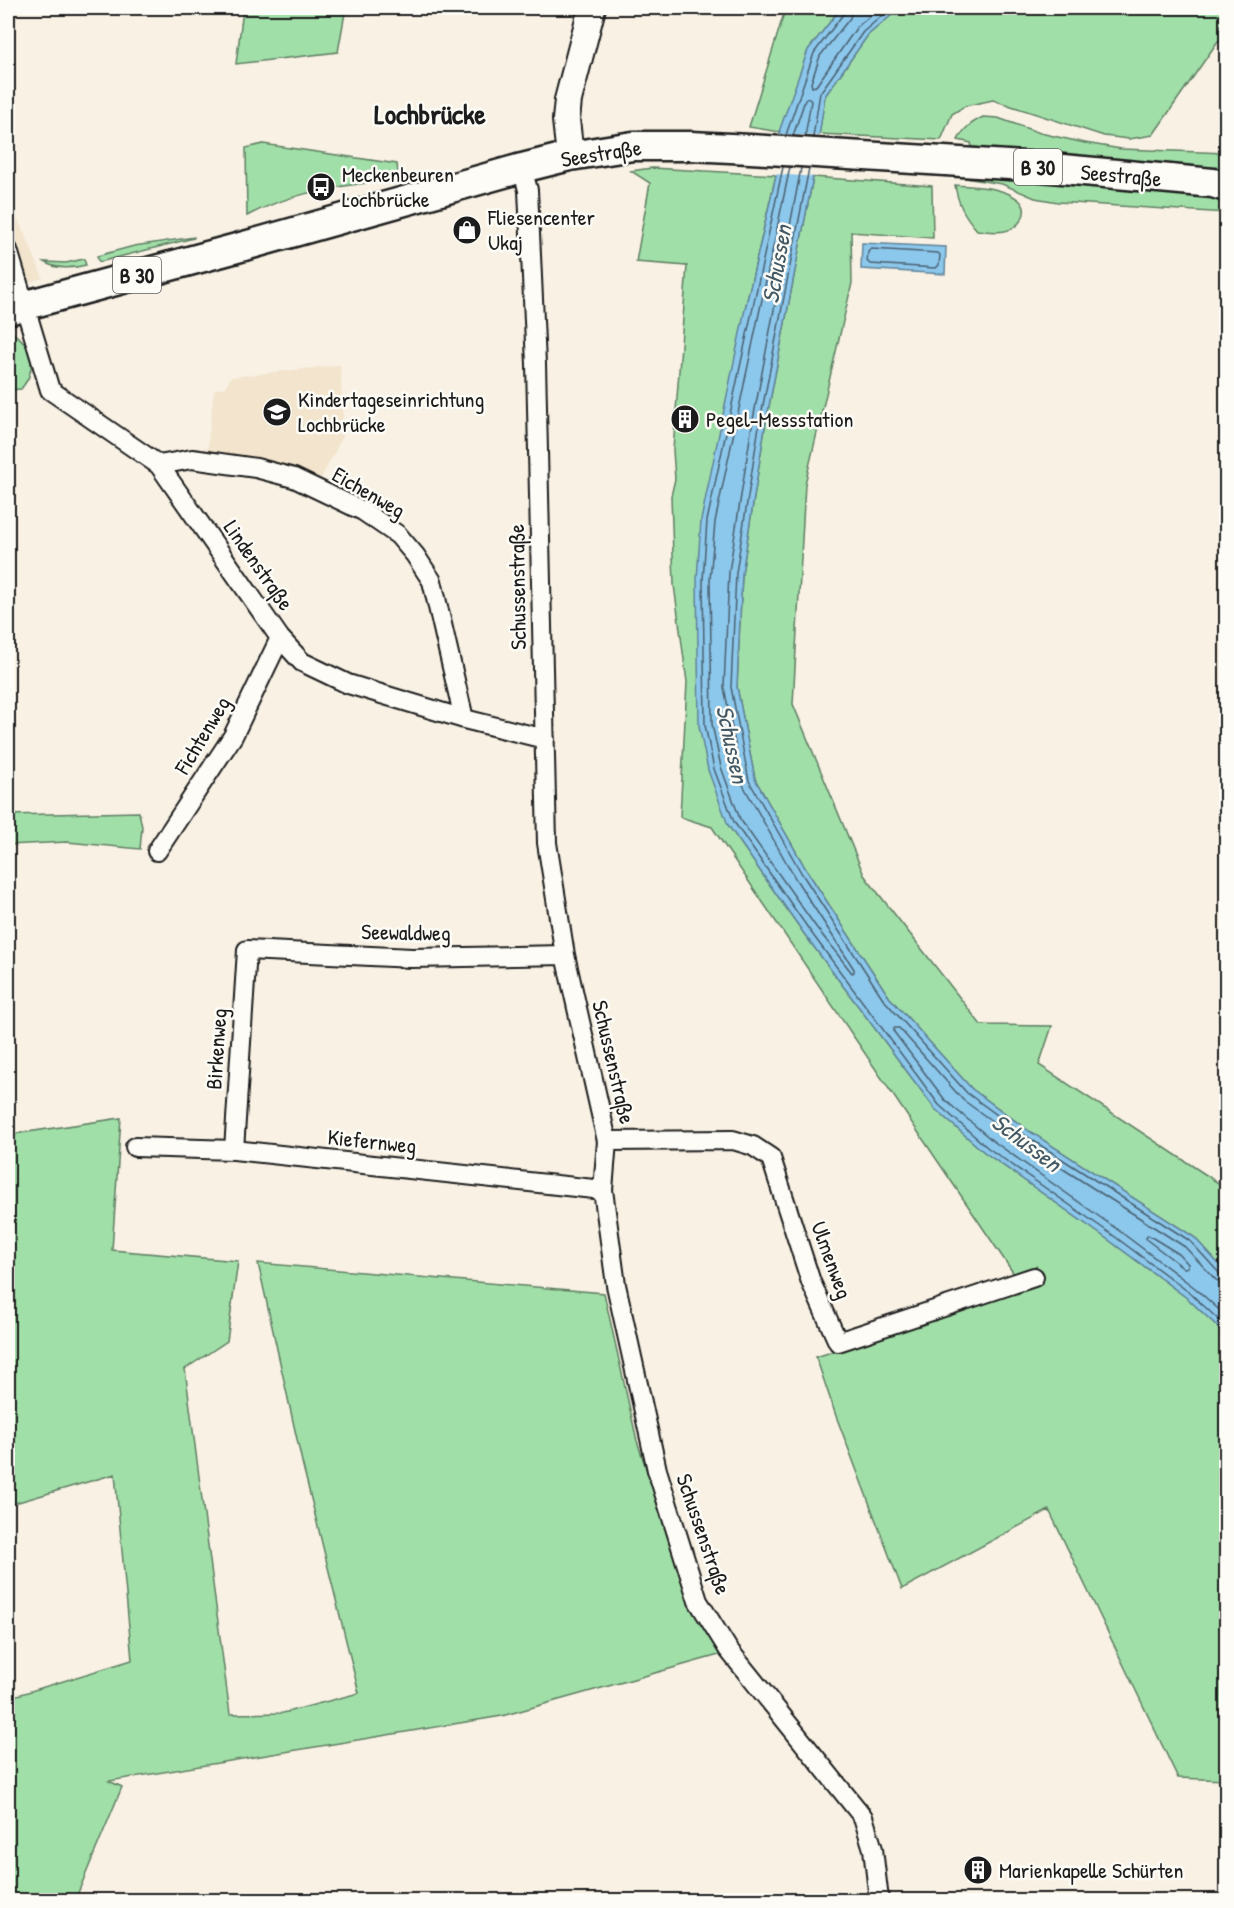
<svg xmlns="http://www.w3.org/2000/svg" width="1234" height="1908" viewBox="0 0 1234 1908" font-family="'Patrick Hand',sans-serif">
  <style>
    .built { fill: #f2e4cd }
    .green { fill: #a1dfa8; stroke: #5e7e62; stroke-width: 1.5 }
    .water { fill: #8cc7ec; stroke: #5f8399; stroke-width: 1.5 }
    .pier { fill: #f8f1e4 }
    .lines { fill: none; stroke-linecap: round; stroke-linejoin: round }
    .shore { stroke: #49606f; stroke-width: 1.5 }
    .street-casing { stroke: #1c1c1c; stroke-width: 22 }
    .secondary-casing { stroke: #1c1c1c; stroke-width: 30 }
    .primary-casing { stroke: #1c1c1c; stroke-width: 33 }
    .street { stroke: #fdfcf7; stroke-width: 18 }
    .secondary { stroke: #fdfcf7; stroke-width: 26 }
    .primary { stroke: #fdfcf7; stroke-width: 28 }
    .labels { text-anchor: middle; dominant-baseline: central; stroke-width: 5; stroke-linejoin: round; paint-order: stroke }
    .shield { fill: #fdfcf7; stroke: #605f5e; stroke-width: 1.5 }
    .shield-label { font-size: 21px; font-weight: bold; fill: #1c1c1c }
    .street-label { font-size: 22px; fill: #1c1c1c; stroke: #fdfcf7 }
    .poi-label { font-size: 22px; fill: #1c1c1c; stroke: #fdfcf7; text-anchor: start }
    .water-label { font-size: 24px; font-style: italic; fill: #435865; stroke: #fdfcf7 }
    .district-label { font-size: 28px; font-weight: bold; fill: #1c1c1c; stroke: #fdfcf7 }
  </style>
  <rect width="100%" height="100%" fill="#f8f1e4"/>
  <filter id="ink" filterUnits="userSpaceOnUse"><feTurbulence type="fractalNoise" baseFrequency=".0167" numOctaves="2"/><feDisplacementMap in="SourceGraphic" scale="12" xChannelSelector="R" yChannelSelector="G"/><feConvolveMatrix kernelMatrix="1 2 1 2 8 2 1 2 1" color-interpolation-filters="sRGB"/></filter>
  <g filter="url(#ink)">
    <path class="built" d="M8,38L16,59L8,116Z
      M8,200L29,243L43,278L8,288Z
      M340,365L344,434L321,478L267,460L207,453L214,390L225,387L231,377Z"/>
    <path class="green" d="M216,8H299L345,13L338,52L236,64L243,10Z
      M767,8H841L808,50L780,132L749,127L785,10Z
      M900,8H1226V40L1218,41L1153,135L1129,139L1104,136L993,100L965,106L952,114L941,140L819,134L825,96L868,35Z
      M983,117L998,118L1040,133L1085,143L1121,149L1226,153V168L1142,164L972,147L971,143L958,140C964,128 971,123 983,117Z
      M263,144L397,164L398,173L394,178L379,182L378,176L366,177V183C325,188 284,196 247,216L246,148Z
      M652,168L776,175L745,309L728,825L805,935L935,1109L984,1152L1110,1241L1187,1298L1217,1326L1226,1342V1780L1178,1778L1049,1510L902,1589L836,1416L816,1357L1043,1283L1036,1266L1014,1274L712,827L680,817L687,682L674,585L671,496L675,479L673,450L687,266L636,262L650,183L631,171Z
      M965,174L1149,190L1226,200V213L1058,202L1035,198L1002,184L964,178Z
      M813,177L932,186L933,238L851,232L852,283L805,484L793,704L864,875L981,1025L1052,1026L1039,1065L1226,1188V1272L1194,1237L1029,1131L972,1089L889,997L807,871L755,779L737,687L742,574L765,427Z
      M955,185C976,187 1001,186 1019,200C1032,212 1018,228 1005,231C995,233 986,231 977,230C964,215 958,204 955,185Z
      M194,237V238L99,262L97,256L134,246Z
      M84,259L86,265C71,269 57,270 44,262L66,263Z
      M8,331C26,338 36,357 29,376C28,380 24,385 21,389L8,390Z
      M139,812L142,827L140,849L67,842L8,845V815Z
      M121,1118L112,1250L238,1261L227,1341L185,1369L230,1714L283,1713L359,1693L302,1462L258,1263L604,1293L637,1441L692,1606L726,1653L502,1716L109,1781L122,1787L75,1900H8V1698L132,1660L115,1474L8,1505V1135Z"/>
    <path class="water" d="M841,8H900L868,35L825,96L813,177L765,427L742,574L737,687L755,779L807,871L889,997L972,1089L1029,1131L1194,1237L1226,1272V1342L1217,1326L1187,1298L1110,1241L984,1152L935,1109L805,935L728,825L708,770L699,726L697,579L701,520L745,309L776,176L780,129L808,50Z
      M862,243L946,247L945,274L861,269Z"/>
    <path class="pier" d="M777,134L822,136L817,177L773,174Z"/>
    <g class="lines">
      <path class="shore" d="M853,8L850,18L820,56L811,83L812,87L816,86L857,27L879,8
        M786,135L814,53L844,13L846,8
        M793,136L805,100L808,98L811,101L805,137
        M813,137L820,93L863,32L891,8
        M783,167L707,521L703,580L705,725L714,769L734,822L810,931L939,1105L988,1148L1114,1236L1190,1293L1221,1322L1226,1330
        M790,167L715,522L710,580L712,724L721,767L740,819L816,927L852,973L854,972V969L795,878L743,785L724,687L729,572L752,425L801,168
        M809,168L759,426L736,573L731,687L749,781L802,874L884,1000L967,1093L1026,1136L1190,1241L1220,1274L1226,1276
        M871,249L938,253L940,255L939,265L936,268L870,264L867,261L868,252Z
        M1148,1235L1179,1254L1188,1264V1267L1184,1268L1147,1240L1146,1238Z
        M1226,1283L1216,1280L1185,1247L1021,1142L963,1100L899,1028H894V1032L945,1100L993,1141L1118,1230L1195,1288L1226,1316"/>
      <g class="street-casing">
        <path id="street" d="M522,168L528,190L536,364L547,843L565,955L607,1141L603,1190L616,1285L657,1470L698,1601L728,1649L863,1817L873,1849L879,1900
          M8,250L50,390L159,465L280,638L302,662L348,684L464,719L545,739
          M159,465L192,459L256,468L294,478L363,511L398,535L415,555L432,581L464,719
          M157,851L233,736L280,638
          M607,1141L733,1140L753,1146L771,1158L811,1282L838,1342L1034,1277
          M135,1147L234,1150L603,1190
          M234,1150L247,950L412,958L565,955"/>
      </g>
      <g class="secondary-casing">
        <path id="secondary" d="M570,156L566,120L568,100L592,8"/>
      </g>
      <g class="primary-casing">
        <path id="primary" d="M8,310L248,245L522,168L570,156L633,146H691L750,149L1041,167L1213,183L1226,187"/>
      </g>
      <use href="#street" class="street"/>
      <use href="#secondary" class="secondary"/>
      <use href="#primary" class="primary"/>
    </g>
  </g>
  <defs>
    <g id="bus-disc" transform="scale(1.5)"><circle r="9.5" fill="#1c1c1c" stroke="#fdfcf7"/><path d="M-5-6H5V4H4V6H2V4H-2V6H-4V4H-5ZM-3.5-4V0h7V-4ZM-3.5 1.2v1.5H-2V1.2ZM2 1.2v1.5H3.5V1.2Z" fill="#fff"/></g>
    <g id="shop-disc" transform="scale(1.5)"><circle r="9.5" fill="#1c1c1c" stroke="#fdfcf7"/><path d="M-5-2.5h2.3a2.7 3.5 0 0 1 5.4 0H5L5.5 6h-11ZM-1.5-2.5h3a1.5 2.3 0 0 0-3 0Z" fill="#fff"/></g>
    <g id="school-disc" transform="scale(1.5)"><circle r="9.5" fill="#1c1c1c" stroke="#fdfcf7"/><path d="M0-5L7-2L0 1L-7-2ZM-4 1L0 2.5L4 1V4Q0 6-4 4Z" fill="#fff"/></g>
    <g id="building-disc" transform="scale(1.5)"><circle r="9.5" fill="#1c1c1c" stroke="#fdfcf7"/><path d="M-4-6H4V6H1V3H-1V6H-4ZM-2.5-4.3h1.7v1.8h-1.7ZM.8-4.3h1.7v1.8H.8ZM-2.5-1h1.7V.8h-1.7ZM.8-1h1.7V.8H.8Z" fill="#fff"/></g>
  </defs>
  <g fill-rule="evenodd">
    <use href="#bus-disc" x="321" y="187"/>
    <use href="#shop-disc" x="467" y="230"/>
    <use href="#school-disc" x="277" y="412"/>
    <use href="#building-disc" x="685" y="419"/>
    <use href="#building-disc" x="978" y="1870"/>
  </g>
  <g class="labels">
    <g class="shield">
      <rect x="1014" y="149" width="48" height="36" rx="4.5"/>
      <rect x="113" y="257" width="48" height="36" rx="4.5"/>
    </g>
    <g class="shield-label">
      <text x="1038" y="167">B 30</text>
      <text x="137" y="275">B 30</text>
    </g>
    <g class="street-label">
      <text transform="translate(601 153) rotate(-9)">Seestraße</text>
      <text transform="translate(1121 175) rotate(5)">Seestraße</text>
      <text transform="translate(369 492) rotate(30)">Eichenweg</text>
      <text transform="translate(259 565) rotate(55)">Lindenstraße</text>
      <text transform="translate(517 587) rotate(-91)">Schussenstraße</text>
      <text transform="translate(202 735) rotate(-59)">Fichtenweg</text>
      <text transform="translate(406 932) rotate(1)">Seewaldweg</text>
      <text transform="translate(216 1049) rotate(-86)">Birkenweg</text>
      <text transform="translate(614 1062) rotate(77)">Schussenstraße</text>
      <text transform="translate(372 1141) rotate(6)">Kiefernweg</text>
      <text transform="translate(832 1260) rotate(70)">Ulmenweg</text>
      <text transform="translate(704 1534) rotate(71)">Schussenstraße</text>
    </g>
    <g class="poi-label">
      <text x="342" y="174">Meckenbeuren<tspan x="342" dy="25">Lochbrücke</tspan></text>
      <text x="488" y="217">Fliesencenter<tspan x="488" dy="25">Ukaj</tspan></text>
      <text x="298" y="399">Kindertageseinrichtung<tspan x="298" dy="25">Lochbrücke</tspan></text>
      <text x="706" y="419">Pegel-Messstation</text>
      <text x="999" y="1870">Marienkapelle Schürten</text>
    </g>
    <g class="water-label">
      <text transform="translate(776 264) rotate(-80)">Schussen</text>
      <text transform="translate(733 744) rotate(78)">Schussen</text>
      <text transform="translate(1027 1142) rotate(37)">Schussen</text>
    </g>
    <g class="district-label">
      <text x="430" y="114">Lochbrücke</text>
    </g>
  </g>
  <rect width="1234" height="1908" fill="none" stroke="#fdfcf7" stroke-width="30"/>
  <rect x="15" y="15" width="1204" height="1878" fill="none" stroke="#1c1c1c" stroke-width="2" filter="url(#ink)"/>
</svg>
